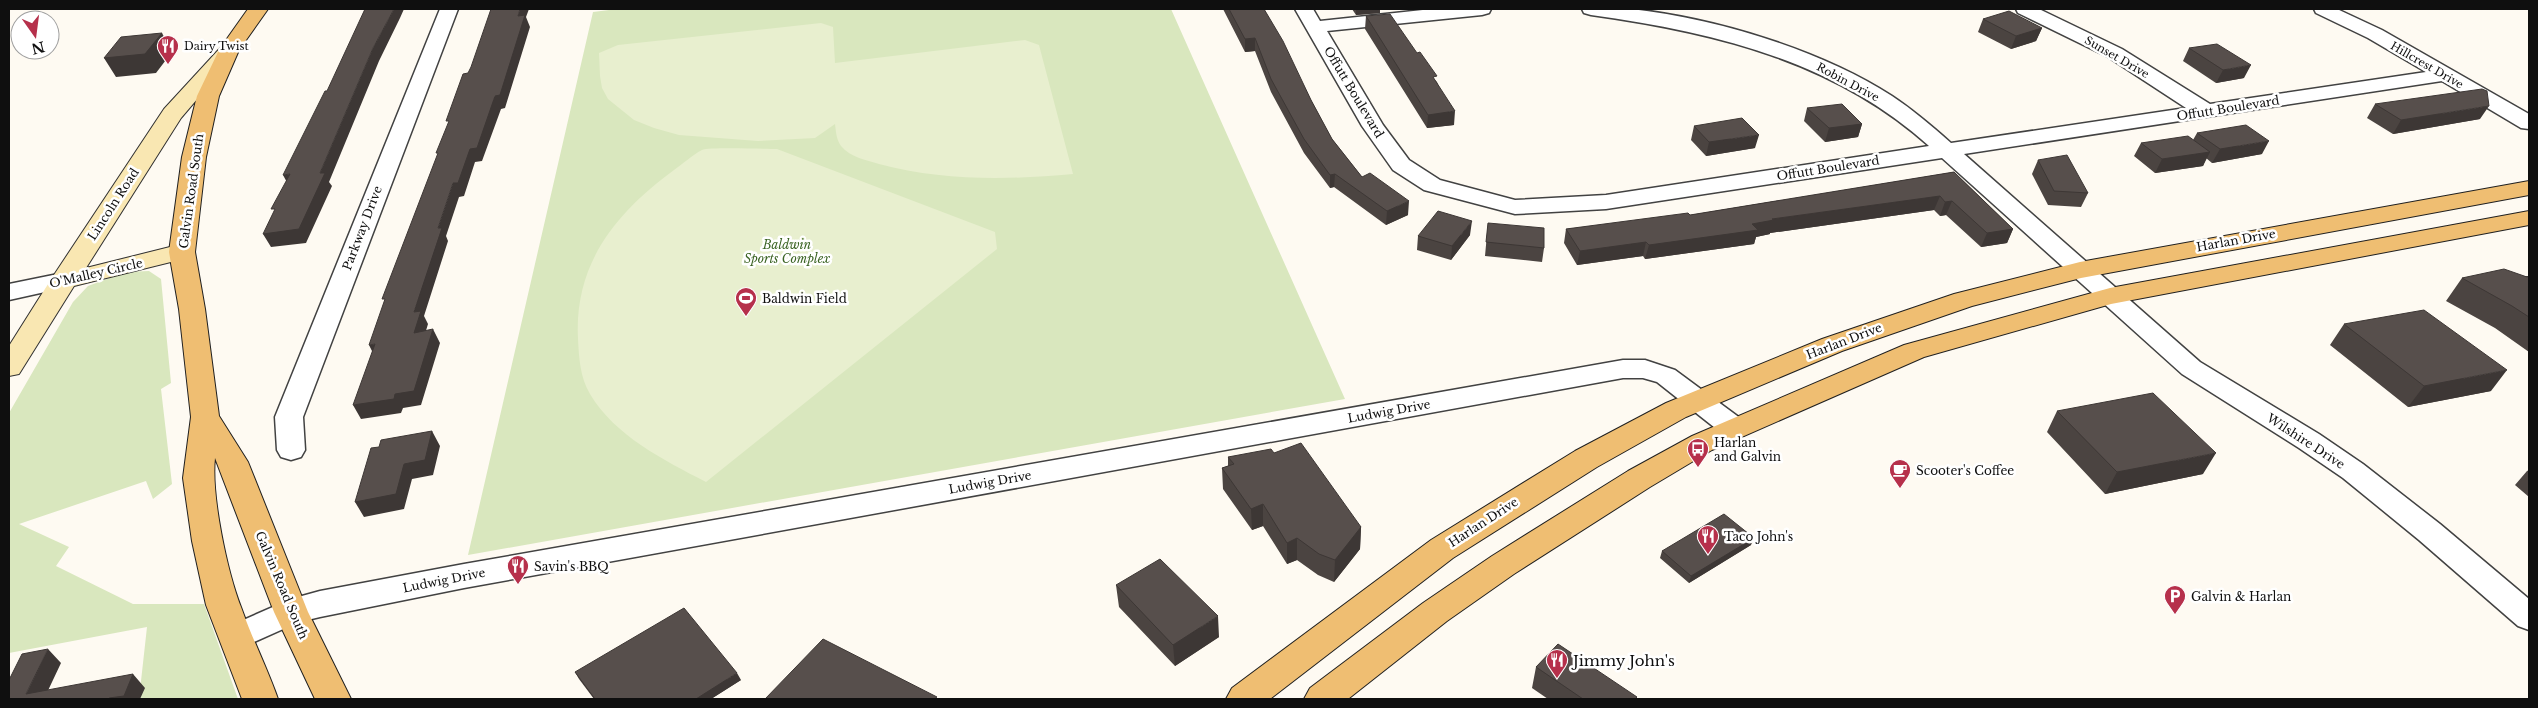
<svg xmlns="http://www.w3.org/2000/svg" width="2538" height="708" viewBox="0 0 2538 708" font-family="'Libre Baskerville',serif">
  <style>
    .green { fill: #d9e7be }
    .pitch { fill: #e8efcf }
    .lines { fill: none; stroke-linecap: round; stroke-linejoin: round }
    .minor-casing { stroke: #424242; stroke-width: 3 }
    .secondary-casing { stroke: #313131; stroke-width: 2 }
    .primary-casing { stroke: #202020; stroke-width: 2 }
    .minor { fill: #fff; fill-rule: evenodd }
    .secondary { fill: #f9e7b2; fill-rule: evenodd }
    .primary { fill: #efbe72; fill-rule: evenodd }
    .wall { fill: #4b4441 }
    .shaded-wall { fill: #3d3735 }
    .building { fill: #574f4c; stroke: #3d3735 }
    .labels { text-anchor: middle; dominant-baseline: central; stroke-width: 5; stroke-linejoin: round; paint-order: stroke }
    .far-poi-label { font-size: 11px; fill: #0f0f0f; stroke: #fff; text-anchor: start }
    .far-street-label { font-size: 11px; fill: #0f0f0f; stroke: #fff }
    .street-label { font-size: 12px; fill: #0f0f0f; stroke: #fff }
    .park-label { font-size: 12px; font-style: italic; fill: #3a6323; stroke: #fff }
    .poi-label { font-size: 12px; fill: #0f0f0f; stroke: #fff; text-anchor: start }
    .near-poi-label { font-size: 15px; fill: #0f0f0f; stroke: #fff; text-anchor: start }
  </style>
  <rect width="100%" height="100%" fill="#fefaf2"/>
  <path class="green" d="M617,9H1171L1345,399L468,555L593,12Z
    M149,271L161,279L171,383L161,389L172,484L153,499L146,481L19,524L69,547L56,566L133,604H204L238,699H139L147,627L9,653V413L73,302L88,286L126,272Z"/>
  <path class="pitch" d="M821,23L833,27L835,63L1025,40L1039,45L1073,174C1008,180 942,181 879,164C866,160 850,157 841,146C836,139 836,131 835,124L815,138L758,141L679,135L654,128L634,120L608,99L602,88L600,76L599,53L618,45Z
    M777,149L995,232L997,249L706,482C664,460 615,436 590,394C580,377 579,358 578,339C574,263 616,213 674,170C683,164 692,155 702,150C709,147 764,149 777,149Z"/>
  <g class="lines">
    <g class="minor-casing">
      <path id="minor" d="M440,9H458L303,417L305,450L301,457L291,460L281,457L277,450L275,417Z
        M1295,9H1313L1320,21L1432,9H1491L1489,13L1482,15L1327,31L1383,125L1409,160L1440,180L1515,200L1606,195L1929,146C1835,61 1714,32 1591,15L1584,13L1582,9C1598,9 1615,7 1631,9C1715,18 1821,50 1892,96C1913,110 1932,126 1951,143L2186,108L2108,57L2018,13L2016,9H2039L2122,49L2210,104L2426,72L2368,38L2316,13L2314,9H2337L2382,30L2529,114V129L2521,128L2442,81L1964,154L2200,362L2319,434L2363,464L2440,524L2529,599V630L2518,626L2419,540L2343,478L2299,448L2182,374L1942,158L1606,209L1515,214L1424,190L1393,170L1362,126Z
        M63,273L72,276L75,281L72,286L9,300V284Z
        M1623,360H1645L1675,370L1744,421L1748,428L1744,435L1734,438L1724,435L1657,382L1643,378H1623L464,588L320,617L299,622L236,650L225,646L220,637L225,628L291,599L320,591L464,564Z"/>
    </g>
    <g class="secondary-casing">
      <path id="secondary" d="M229,44L236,46L239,50L181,118L86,268L182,244L191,247L195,252L191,257L74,286L19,374L9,376V346L50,281L164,109L222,46Z"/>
    </g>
    <g class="primary-casing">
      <path id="primary" d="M248,9H268L239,50L219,96L206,157L195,252L205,309L219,416L248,462L308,612L351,699H315L274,612L215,458C211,495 227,571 241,607C252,638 267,668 278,699H242L206,605L192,541L183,478L191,417L179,309L169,252L182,157L197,96L219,50Z
        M2529,181V195L2081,278L1972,306L1842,351L1686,417L1597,467L1453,558L1270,699H1226L1232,688L1431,540L1575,451L1666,403L1822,339L1954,294L2080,262Z
        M2529,211V225L2111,304L1924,357L1712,450L1650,487L1514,574L1447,621L1348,699H1304L1310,688L1423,603L1492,556L1628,471L1692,436L1904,345L2110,288Z"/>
    </g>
    <use href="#minor" class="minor"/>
    <use href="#secondary" class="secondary"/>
    <use href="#primary" class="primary"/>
  </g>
  <path class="wall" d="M1223,9H1264L1311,100L1332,139L1362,177L1408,215L1386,225L1334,187L1330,188L1304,153L1271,92L1255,51L1245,52Z
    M1352,9H1380V13L1356,15Z
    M1366,16L1437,82L1454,125L1427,128L1365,29Z
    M1983,19L2042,28L2036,41L2011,49L1978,32Z
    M2189,48L2244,78L2216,83L2183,61Z
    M2375,104L2480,119L2393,134L2367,118Z
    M1807,108L1862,124L1858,137L1825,142L1804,121Z
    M1694,126L1755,148L1706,156L1691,140Z
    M2197,133L2262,154L2212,163L2206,158L2203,166L2155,173L2134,156L2141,143L2193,140Z
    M2038,160L2088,193L2081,207L2048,205L2032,174Z
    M1954,172L2013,229L2007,243L1981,247L1946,215L1940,216L1934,210L1770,233V234L1756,237L1754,244L1645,259L1643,256L1577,265L1564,243L1566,229L1690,215Z
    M1488,223L1544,248L1542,262L1485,256Z
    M1470,235L1451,260L1417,250L1418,236Z
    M2529,276V352L2495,328L2446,301L2462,278Z
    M2344,324L2491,391L2408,407L2330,345Z
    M2057,411L2203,474L2105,494L2047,432Z
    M1274,453L1361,527L1360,549L1334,582L1318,575L1297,560L1287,564L1263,526L1252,530L1223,489L1222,468L1228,466V457Z
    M2529,470V497L2515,485L2527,471Z
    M1751,545L1689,583L1660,558L1662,551Z
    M1116,585L1219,637L1175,666L1119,607Z
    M1536,667L1637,697L1636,699H1548L1532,688Z
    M575,672L741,680L711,699H594L579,679Z"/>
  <path class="shaded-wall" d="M394,9H404L400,18L379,61L329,182L332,186L306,243L271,247L263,234L320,173L373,48Z
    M520,9H529L526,17L530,27L505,108L501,109L482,161L475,162L464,196L459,197L446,236L448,241L424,316L428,324L421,347L414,333V312L438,228L453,183L495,96Z
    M1356,9H1380V13L1356,15Z
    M2042,28L2036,41L2011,49L2016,36Z
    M162,33L172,52L156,73L116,77L104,58Z
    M1255,38V51L1245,52V39Z
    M2251,65L2244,78L2216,83L2223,70Z
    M2489,106L2480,119L2393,134L2401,120Z
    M1455,111L1454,125L1427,128L1428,115Z
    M1862,124L1858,137L1825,142L1829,128Z
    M1759,135L1755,148L1706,156L1709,142Z
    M2269,141L2262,154L2212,163L2220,149Z
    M2210,152L2203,166L2155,173L2162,159Z
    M290,174V188L283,175Z
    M1335,174L1334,187L1330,188V175Z
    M1940,196L1934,210L1770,233V234L1756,237L1754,244L1645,259L1649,245L1752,224L1772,219Z
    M1409,201L1408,215L1386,225L1387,211Z
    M1952,201L1946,215L1940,216L1945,202Z
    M1472,221L1470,235L1451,260L1452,246Z
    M2013,229L2007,243L1981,247L1987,233Z
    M1646,242L1643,256L1577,265L1580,251Z
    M433,329L440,343L421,405L403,408L401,413L361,419L353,405L395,394Z
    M375,344L376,359L369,345Z
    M2507,370L2491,391L2408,407L2424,386Z
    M432,431L440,446L433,475L412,479L404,509L364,517L355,502L404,464Z
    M2216,453L2203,474L2105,494L2117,472Z
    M1263,504V526L1252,530L1251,509Z
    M1361,527L1360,549L1334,582L1335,560Z
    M1297,538V560L1287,564V543Z
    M1754,538L1751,545L1689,583L1691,576Z
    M1218,616L1219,637L1175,666L1173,645Z
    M48,649L61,663L44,699L26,694Z
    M737,673L741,680L711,699H696Z
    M133,674L145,688L140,699H108Z"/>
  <path class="building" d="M365,9H394L373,48L320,173H325L299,229L263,234L275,209H271L290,174L283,175L325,91H327Z
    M491,9H520L518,16L525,15L500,95L495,96L477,148L470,149L458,183H453L438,228H442L414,312L421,311L414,333L433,329L414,391L395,394L394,399L353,405L375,344L369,345L385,299H382L438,153H436L449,121H446L463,74L468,73L471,67Z
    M1229,9H1264L1283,41L1311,100L1332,139L1362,177L1370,173L1409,201L1387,211L1335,174L1330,175L1304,139L1271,79L1255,38L1245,39Z
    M2009,11L2042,28L2016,36L1983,19Z
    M1390,14L1417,53L1420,52L1437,76L1433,77L1455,111L1428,115L1366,16Z
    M162,33L145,54L104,58L121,37Z
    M2217,44L2251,65L2223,70L2189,48Z
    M2482,89L2487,91L2489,106L2401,120L2375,104Z
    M1842,104L1862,124L1829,128L1807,108Z
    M1742,118L1759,135L1709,142L1694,126Z
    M2246,125L2269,141L2220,149L2197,133Z
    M2188,136L2210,152L2162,159L2141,143Z
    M2067,155L2088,193L2054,191L2038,160Z
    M1954,172L2013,229L1987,233L1952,201L1945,202L1940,196L1772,219L1774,220L1752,224L1758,230L1649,245L1646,242L1580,251L1566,229L1688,213L1690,215Z
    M1438,211L1472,221L1452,246L1418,236Z
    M1488,223L1544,228V248L1486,242Z
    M2504,269L2527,277L2529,276V317L2512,306L2462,278Z
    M2424,310L2507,370L2424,386L2344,324Z
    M2153,393L2216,453L2117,472L2057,411Z
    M432,431L425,460L404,464L396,494L355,502L371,448L379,447L381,440Z
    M1301,443L1361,527L1335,560L1319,554L1297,538L1287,543L1263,504L1251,509L1222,468L1234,464L1228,457L1271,449L1274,453Z
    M1724,514L1754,538L1691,576L1662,551Z
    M1160,559L1218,616L1173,645L1116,585Z
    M684,608L737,673L696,699H595L575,672Z
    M823,639L937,697L934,699H765Z
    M1558,644L1637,697L1635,699H1583L1536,667Z
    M48,649L26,694L133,674L124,696L109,698L108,699H9V680L22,654Z"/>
  <defs>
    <g id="restaurant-pin" transform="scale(1.125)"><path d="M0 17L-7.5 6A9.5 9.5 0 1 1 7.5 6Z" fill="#b6304b" stroke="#fff"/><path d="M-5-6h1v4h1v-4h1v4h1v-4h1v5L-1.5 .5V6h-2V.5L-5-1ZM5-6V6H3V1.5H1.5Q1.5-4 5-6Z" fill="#fff"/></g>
    <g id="stadium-pin" transform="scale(1.125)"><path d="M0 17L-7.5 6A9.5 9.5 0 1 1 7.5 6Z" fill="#b6304b" stroke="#fff"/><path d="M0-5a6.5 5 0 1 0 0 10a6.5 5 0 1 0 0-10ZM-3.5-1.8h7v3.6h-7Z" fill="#fff"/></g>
    <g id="bus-pin" transform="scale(1.125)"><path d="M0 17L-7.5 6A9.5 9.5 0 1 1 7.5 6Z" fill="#b6304b" stroke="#fff"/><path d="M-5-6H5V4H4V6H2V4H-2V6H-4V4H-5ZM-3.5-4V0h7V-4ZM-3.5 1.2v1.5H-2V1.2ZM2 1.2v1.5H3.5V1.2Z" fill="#fff"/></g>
    <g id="cafe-pin" transform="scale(1.125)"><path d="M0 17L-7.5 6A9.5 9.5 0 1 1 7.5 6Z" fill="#b6304b" stroke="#fff"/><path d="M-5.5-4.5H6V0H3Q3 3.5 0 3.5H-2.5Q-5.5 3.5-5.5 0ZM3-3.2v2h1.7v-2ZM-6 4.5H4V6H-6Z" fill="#fff"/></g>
    <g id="parking-pin" transform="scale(1.125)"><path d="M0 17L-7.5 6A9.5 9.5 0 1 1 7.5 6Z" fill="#b6304b" stroke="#fff"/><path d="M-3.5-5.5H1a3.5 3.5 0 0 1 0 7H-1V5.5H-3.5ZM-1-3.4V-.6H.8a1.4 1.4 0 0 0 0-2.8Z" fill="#fff"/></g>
  </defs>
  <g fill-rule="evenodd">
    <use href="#restaurant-pin" x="168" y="46"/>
    <use href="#stadium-pin" x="746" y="298"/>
    <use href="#bus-pin" x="1698" y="449"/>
    <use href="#cafe-pin" x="1900" y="470"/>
    <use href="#restaurant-pin" x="1708" y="536"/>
    <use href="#restaurant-pin" x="518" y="566"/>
    <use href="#parking-pin" x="2175" y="596"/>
    <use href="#restaurant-pin" x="1557" y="660"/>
  </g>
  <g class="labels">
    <g class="far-poi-label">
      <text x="184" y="46">Dairy Twist</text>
    </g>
    <g class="far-street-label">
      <text transform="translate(2117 57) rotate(30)">Sunset Drive</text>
      <text transform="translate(2427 65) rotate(30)">Hillcrest Drive</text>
      <text transform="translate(1848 82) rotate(28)">Robin Drive</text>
    </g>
    <g class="street-label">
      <text transform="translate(1354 92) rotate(59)">Offutt Boulevard</text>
      <text transform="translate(2228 108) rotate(-9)">Offutt Boulevard</text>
      <text transform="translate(1828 168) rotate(-9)">Offutt Boulevard</text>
      <text transform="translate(191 191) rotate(-82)">Galvin Road South</text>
      <text transform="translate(113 204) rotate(-57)">Lincoln Road</text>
      <text transform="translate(362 228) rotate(-69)">Parkway Drive</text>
      <text transform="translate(2236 240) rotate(-10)">Harlan Drive</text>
      <text transform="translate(96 273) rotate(-13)">O'Malley Circle</text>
      <text transform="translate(1844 341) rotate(-21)">Harlan Drive</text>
      <text transform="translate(1389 411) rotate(-10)">Ludwig Drive</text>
      <text transform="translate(2306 441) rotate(33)">Wilshire Drive</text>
      <text transform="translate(990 482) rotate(-10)">Ludwig Drive</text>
      <text transform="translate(1483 522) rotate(-33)">Harlan Drive</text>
      <text transform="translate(444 580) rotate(-11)">Ludwig Drive</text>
      <text transform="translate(282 585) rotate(67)">Galvin Road South</text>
    </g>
    <g class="park-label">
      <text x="787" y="244">Baldwin<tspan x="787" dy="14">Sports Complex</tspan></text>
    </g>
    <g class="poi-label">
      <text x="762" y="298">Baldwin Field</text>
      <text x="1714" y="442">Harlan<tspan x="1714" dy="14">and Galvin</tspan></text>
      <text x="1916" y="470">Scooter's Coffee</text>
      <text x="1724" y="536">Taco John's</text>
      <text x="534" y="566">Savin's BBQ</text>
      <text x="2191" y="596">Galvin &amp; Harlan</text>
    </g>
    <g class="near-poi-label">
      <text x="1573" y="660">Jimmy John's</text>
    </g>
  </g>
  <rect width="2538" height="708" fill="none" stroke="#0f0f0f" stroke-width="20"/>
  <g transform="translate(35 35) rotate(166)"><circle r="24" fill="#ffffff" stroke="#9f9f9f"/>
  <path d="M0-4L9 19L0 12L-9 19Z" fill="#b6304b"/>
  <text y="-8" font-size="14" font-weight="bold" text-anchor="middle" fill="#0f0f0f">N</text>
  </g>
</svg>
